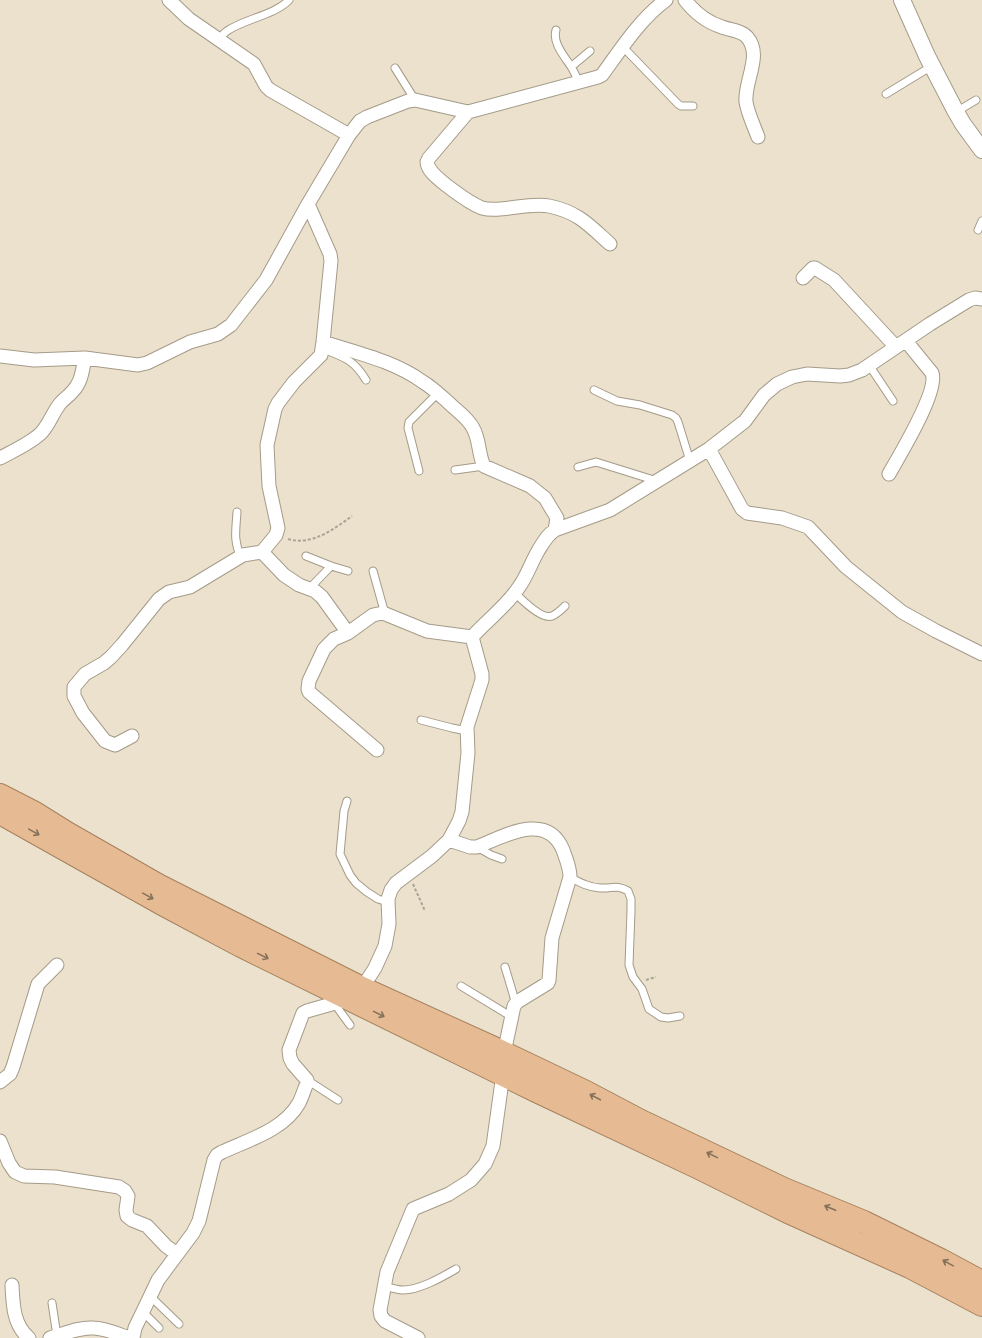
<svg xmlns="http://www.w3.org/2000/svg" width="982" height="1338" viewBox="0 0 982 1338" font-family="'Source Serif 4',serif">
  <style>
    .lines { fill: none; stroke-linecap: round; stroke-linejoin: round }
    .service-casing { stroke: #a49b88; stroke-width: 9 }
    .minor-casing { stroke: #a49b88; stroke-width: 15 }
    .tertiary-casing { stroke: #a49b88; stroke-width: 18 }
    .trunk-casing { stroke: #a5815e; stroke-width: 24 }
    .path { stroke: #aaa393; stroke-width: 2; stroke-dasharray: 3 2; stroke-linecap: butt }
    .service { stroke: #fff; stroke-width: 7 }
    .minor { stroke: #fff; stroke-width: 13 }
    .tertiary { stroke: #fff; stroke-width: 16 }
    .trunk { stroke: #e6bb93; stroke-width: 22 }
    .oneway { stroke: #86715b }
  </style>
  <rect width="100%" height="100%" fill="#ebe1cd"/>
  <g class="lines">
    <g class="service-casing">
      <path id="service" d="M556,30C552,43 565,57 572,68
        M218,39C221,37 224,33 227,31C244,19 275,15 289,0
        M623,47L678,104L681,106H693
        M395,68L415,100
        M579,82L572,68V66L590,51
        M886,94L932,66
        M956,112L976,100
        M978,230L982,221
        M323,349C344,357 354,360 366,380
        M869,365L893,401
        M594,390L617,401L640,405L672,415L676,418L678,422L690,461
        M578,467L596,462L657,481
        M455,470L484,466
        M419,471L408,428L409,422L438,393
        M237,512C236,529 233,541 241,557
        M306,556L331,566L348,571
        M373,571L385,614
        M309,589L331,566
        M515,593C522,600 542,620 552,616C557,614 561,610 565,606
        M421,720L452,728L467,731
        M347,801L344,811L340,854L350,875L356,883L367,892L378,899L388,902
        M477,847L491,855L502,859
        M570,877C580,883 588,887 600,888C612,889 616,884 628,891L631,899V911L629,965L633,977L642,989L649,1009L661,1017L668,1018L680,1016
        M505,967L516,1004
        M461,986L512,1017
        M334,1003L350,1025
        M307,1080L338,1100
        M384,1286C391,1288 397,1290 403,1290C420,1290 442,1277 456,1269
        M150,1296L179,1324
        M52,1303L57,1336
        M143,1312L159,1328"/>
    </g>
    <g class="minor-casing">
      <path id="minor" d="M169,0L189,19L254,64L266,86L270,90L349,135
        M685,0C695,13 706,22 722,27C729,30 741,30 747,37C763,55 744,81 746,102C748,114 754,126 758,137
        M468,112L429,158L427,162C428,172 439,179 446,185C457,193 469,203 482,208C500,213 528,202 549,206C578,212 589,225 610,244
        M803,278L813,268H815L834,280L896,347
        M323,342C357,353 394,361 423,382C433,388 441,396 449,403C457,411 468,418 473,428C480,440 478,454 484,466L530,486L545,498L557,518L555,530
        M0,356L34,360L85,358L138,365L147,363L190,342L218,334L231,325L266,280L308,204L349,135L360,121L367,117L408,101L415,100L468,112L598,77L602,75C621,49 640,19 666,0
        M709,449L742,509L747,513L782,518L808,527L846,567L902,612L936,631L982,654
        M0,458C13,451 29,444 40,434C48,427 52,414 59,405C62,400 68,397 72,392C82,382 82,371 85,358
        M889,474C899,456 939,391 932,373L906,341
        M262,552L284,575L299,585L315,591L322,597L348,633
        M132,736L115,745L105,741L83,713L74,696V687L85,674L104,663L111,657L122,645L159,599L169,592L190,587L243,555L262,552L276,535L278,528L269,486L267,445L275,409L278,403L294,382L321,355L323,342L331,261L330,254L308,204
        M377,750L309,692L308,689L309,681L324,649L334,639L348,633L373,615L383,613L427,631L472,637
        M449,840L470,847H477C504,836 547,811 563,850C566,859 570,867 570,877L552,938L549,980L548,983L517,1002L514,1006L504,1053
        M362,988L375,968L385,946L389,924L388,899L391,890L396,883L432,856L449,840L459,821L462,812L468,753L467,727L482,680V674L472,637C487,620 507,606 519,587C527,576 531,563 538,551C543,543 547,535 555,530L610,510L709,449L745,421L764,395L777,384L792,377L807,374L840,376L849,375L862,370L930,324L969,300L975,298L982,299
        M0,1082L10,1074L13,1067L38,984L57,965
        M0,1141L9,1163L15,1172L24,1176L55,1177L119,1187L125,1191L128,1196L126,1210L127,1216L132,1220L147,1226L166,1246L177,1254
        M12,1285C13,1304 13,1325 29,1338
        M50,1338C64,1334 79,1327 93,1328C105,1328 118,1334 129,1338
        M133,1338L135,1328L158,1280L193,1233L199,1221L214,1160L217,1155L222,1152C248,1140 284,1130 299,1103C302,1097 304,1090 307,1083V1080L293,1064L290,1058L289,1050L303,1013L307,1011L349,999
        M418,1338L385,1321L381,1316L380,1310L387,1272L413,1209L449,1194L471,1180L485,1164L493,1146L503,1074"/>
    </g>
    <g class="tertiary-casing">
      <path id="tertiary" d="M902,0L927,56L956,112L963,124L982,150"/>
    </g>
    <g class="trunk-casing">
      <path id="trunk" d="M0,795L35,813L67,833L158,885L362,988L494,1048L586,1092L641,1121L784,1189L864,1222L941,1260L982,1282
        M0,813L164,905L241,946L536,1091L697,1167L788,1212L910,1267L982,1305"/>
    </g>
    <path class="path" d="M288,539C312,546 334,529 352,516
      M413,884L425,911
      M646,980L656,977"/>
    <use href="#service" class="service"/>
    <use href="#minor" class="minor"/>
    <use href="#tertiary" class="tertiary"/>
    <use href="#trunk" class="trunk"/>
  </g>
  <defs><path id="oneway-shaft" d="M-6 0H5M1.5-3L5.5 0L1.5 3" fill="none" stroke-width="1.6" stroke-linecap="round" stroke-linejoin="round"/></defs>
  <g class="oneway">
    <use href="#oneway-shaft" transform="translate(34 832) rotate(29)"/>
    <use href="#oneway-shaft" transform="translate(148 896) rotate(29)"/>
    <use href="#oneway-shaft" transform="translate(263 956) rotate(26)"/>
    <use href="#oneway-shaft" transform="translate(379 1014) rotate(26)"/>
    <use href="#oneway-shaft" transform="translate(595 1097) rotate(-152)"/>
    <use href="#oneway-shaft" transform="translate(712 1155) rotate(-154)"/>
    <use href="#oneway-shaft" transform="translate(830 1208) rotate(-157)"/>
    <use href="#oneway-shaft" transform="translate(948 1263) rotate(-151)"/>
  </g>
</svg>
